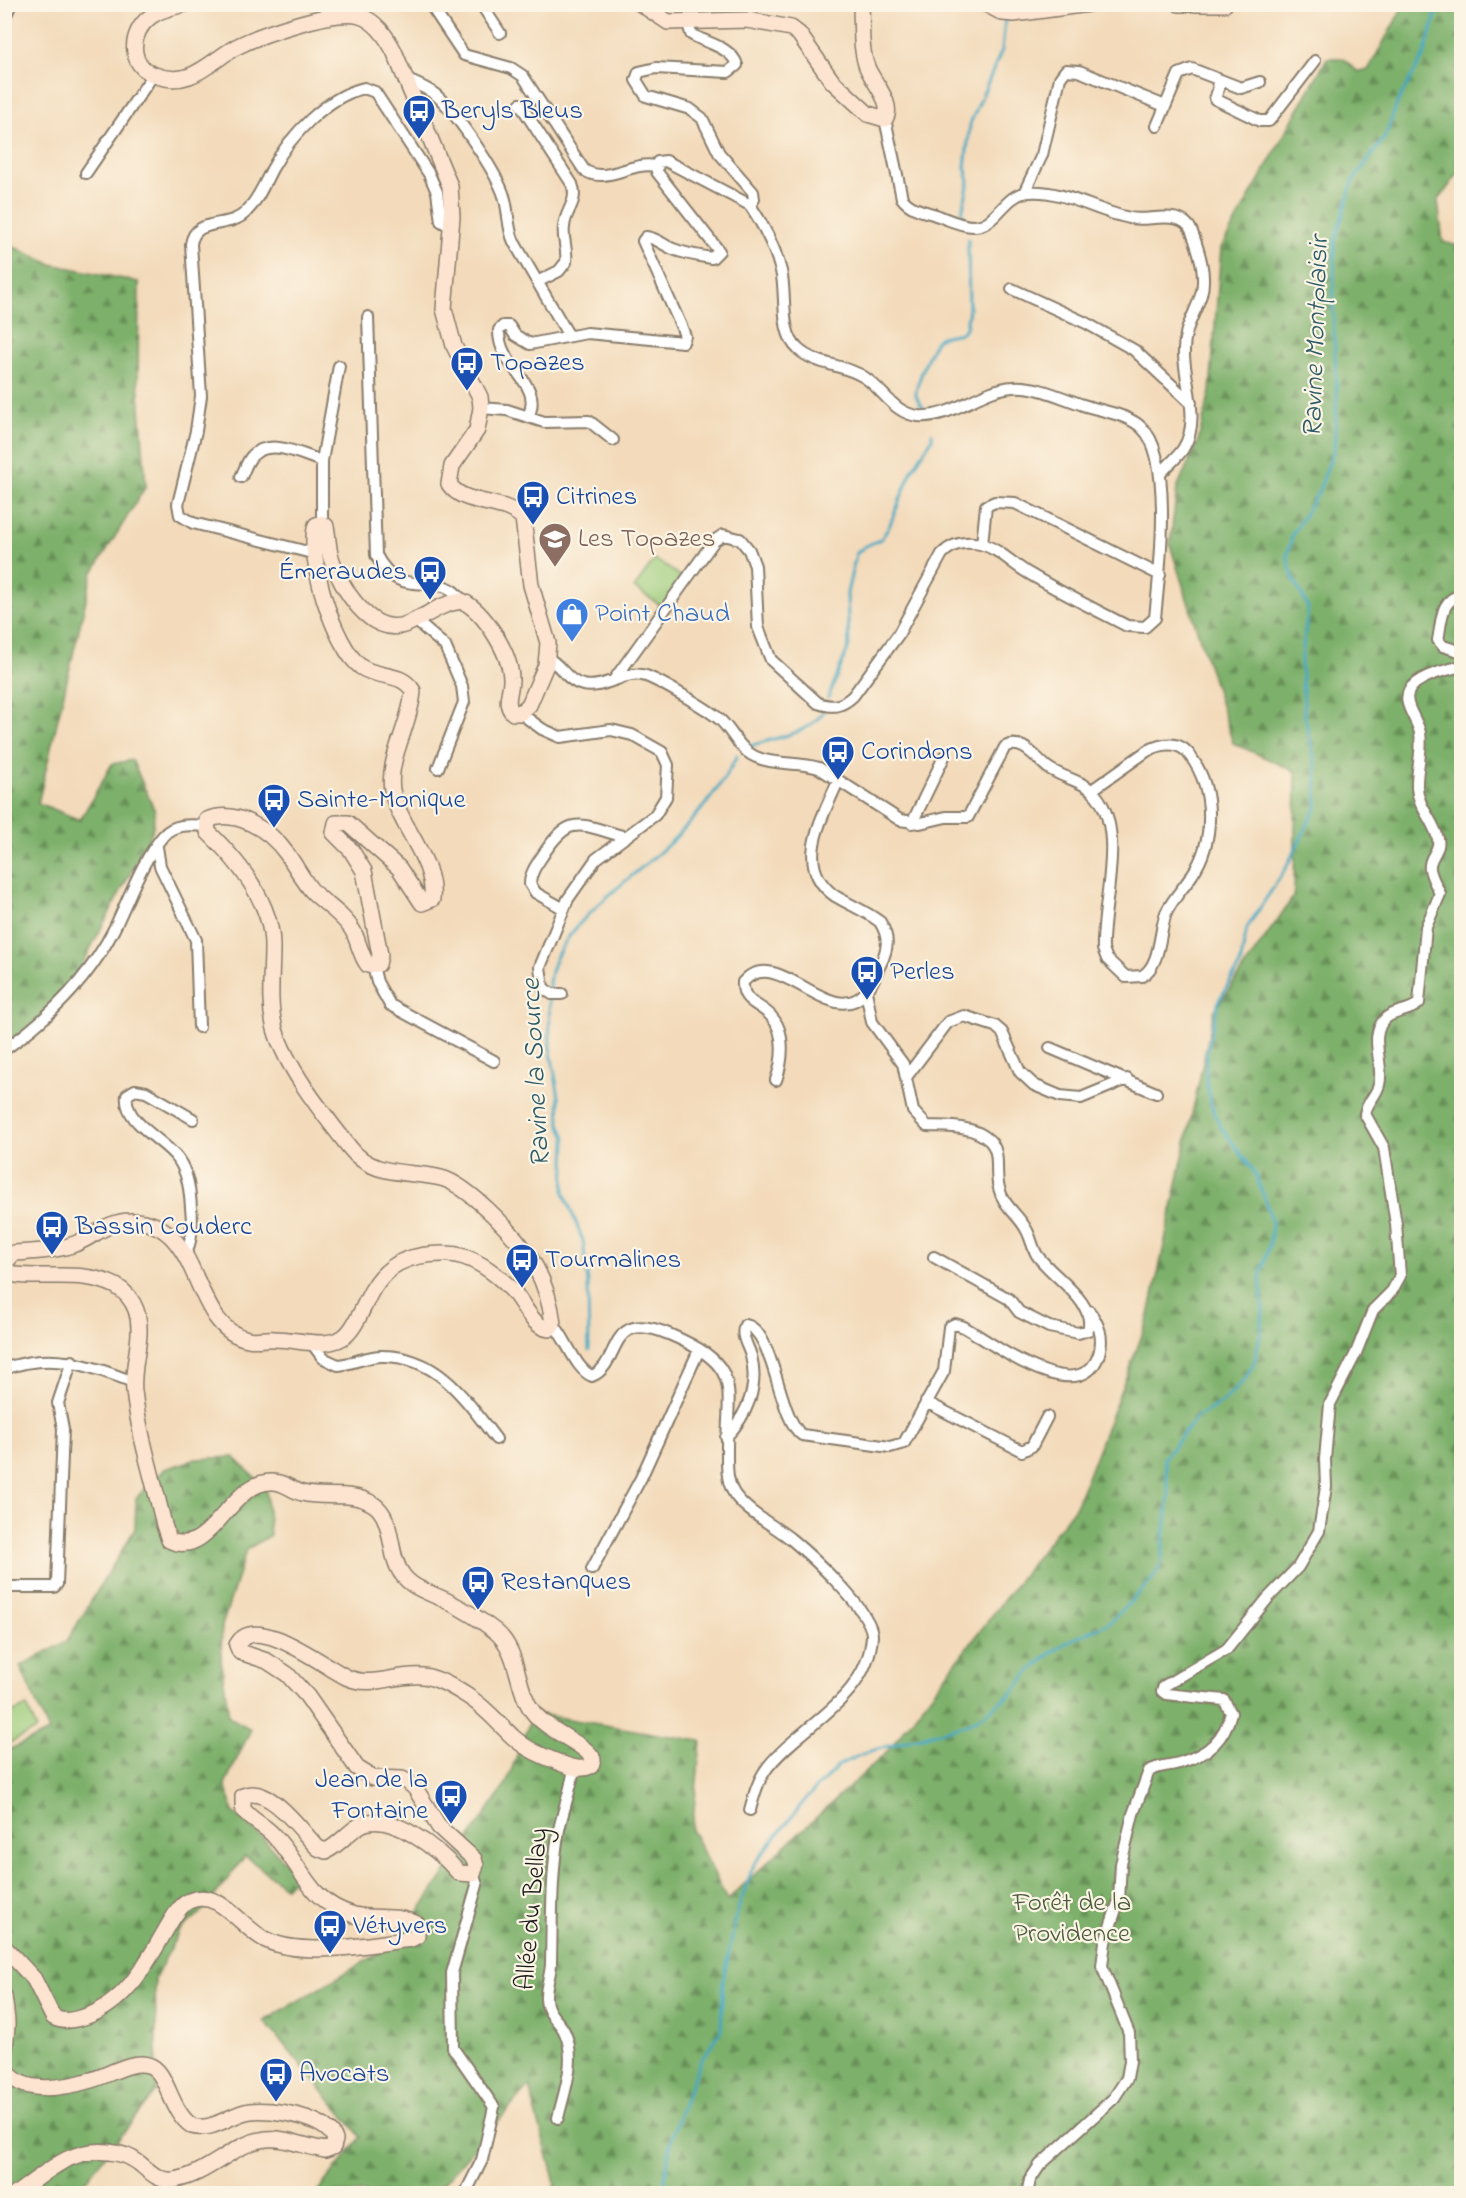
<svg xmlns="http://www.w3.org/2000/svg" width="1466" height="2198" viewBox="0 0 1466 2198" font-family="'Indie Flower',sans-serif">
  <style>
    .forest { fill: url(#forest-firs); stroke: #4c6644; stroke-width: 1.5 }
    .pitch { fill: #9ccc7b; stroke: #5c744c; stroke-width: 1.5 }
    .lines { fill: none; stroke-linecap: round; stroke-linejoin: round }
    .stream { stroke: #42a8c2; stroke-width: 3 }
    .street-casing { stroke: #887b6b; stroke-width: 14 }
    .secondary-casing { stroke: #887b6b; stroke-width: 18 }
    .street { stroke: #fff; stroke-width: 10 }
    .secondary { stroke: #fde4d1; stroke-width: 15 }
    .labels { text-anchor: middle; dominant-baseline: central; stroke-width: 4.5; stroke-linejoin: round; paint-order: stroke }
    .transit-label { font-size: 27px; fill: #164399; stroke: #fcf5e5; text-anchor: start }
    .education-label { font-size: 27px; fill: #785e54; stroke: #fcf5e5; text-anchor: start }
    .shop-label { font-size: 27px; fill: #366cbe; stroke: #fcf5e5; text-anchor: start }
    .park-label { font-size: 27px; fill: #495a3d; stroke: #fcf5e5 }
    .street-label { font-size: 27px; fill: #1c1c1c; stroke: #fcf5e5 }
    .water-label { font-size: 28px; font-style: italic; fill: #2d5b67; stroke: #fcf5e5 }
  </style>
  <defs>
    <pattern id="forest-firs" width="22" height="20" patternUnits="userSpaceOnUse" patternTransform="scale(1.5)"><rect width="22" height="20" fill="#7db06b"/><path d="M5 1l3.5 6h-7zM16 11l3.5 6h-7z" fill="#668e57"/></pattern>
  </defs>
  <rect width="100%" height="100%" fill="#fcf5e5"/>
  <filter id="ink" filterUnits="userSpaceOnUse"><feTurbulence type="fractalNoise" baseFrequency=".0167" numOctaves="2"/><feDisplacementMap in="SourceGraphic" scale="12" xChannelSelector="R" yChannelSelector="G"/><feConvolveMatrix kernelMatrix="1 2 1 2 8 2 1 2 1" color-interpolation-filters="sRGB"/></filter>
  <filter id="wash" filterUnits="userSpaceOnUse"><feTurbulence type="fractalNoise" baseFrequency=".008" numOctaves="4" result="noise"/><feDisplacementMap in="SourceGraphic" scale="24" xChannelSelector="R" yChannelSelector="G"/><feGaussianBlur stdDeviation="1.35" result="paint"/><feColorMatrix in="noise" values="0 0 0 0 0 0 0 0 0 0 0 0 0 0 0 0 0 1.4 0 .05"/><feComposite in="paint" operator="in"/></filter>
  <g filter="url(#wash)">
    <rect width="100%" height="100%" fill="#f3daba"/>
    <path class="forest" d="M1404,5H1461V169L1438,201L1443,242L1462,247L1461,2193H551L555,2183L529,2086L435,2193H316L361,2137L264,2021L398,1942L506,1784L533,1713L701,1741L692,1830L727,1900L887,1752L1076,1506L1148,1320L1214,1011L1294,896L1296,772L1233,743L1170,545L1177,488L1198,441L1210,392L1221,248L1327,58H1343L1357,71L1368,70Z
      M5,243L51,264L139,282L138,380L146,486L92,574L38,803L80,820L112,764L132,760L155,811L152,832L68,991L38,1021L5,1045Z
      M234,1457L266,1488L270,1535L246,1550L222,1626L221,1660L229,1717L251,1729L225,1784L233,1812L264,1839L290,1868L295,1879L285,1887L245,1856L204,1910L179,1931L155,1979L157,2090L76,2193L21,2194L5,2190V1751L49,1732L20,1666L67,1641L135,1529L136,1498L165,1469L196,1459Z"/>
    <path class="pitch" d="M655,559L683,578L663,607L634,588Z
      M27,1706L37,1730L5,1745V1716Z"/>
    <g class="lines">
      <path class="stream" d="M965,217L962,213L969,181L965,167L970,124L1002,50L1005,19
        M923,407C921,404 917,400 916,395C915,388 932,343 938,339C944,335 953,335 961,333L966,328L969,309L968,239
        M828,698L849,646L847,593L856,554L864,547L881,539L889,527L912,470L932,439V433
        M747,747C771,738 810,735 823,712
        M549,989C547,929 639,876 677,836C700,813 722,785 737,756
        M549,995L550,1048L559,1097L560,1124L566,1137L564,1192L583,1241L588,1283L589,1350
        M663,2194L670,2144L684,2101L700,2062L721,2031L723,1980L738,1909L754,1864L806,1799L839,1765L867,1752L965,1725L982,1716L1013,1692L1032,1669L1051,1653L1069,1641L1109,1623L1151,1581L1161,1564L1169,1495L1164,1458L1197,1417L1223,1402L1245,1379L1254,1363L1261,1332L1263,1311L1260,1277L1270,1243L1272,1223L1266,1201L1253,1170L1220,1126L1211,1104L1206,1079V1054L1219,1000L1240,965L1247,928L1286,868L1317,806L1316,767L1305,717L1301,664L1308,607L1293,578L1287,556L1293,533L1319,491L1334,449L1337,396L1333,309L1335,240L1353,181L1385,137L1398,101L1424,55L1439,4"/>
    </g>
  </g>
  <g filter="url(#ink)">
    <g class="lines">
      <g class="street-casing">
        <path id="street" d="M430,4L464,55L511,68L523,76L584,170C606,185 631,161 655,166
          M481,4L500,33
          M4,19L11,4
          M688,23L691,34C705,43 732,47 737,65L728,72L656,68L639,72L636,80L646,96L690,109L702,118L719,153L753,192L754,199L750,205
          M1216,79L1219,87L1215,99L1260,121H1269L1315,61
          M407,80C417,84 427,88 436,95C455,111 497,173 504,196C509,211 507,227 514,242L569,336
          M520,104L572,184C579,202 565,210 564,227C562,238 568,250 566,262L559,271L537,282
          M885,119L902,198C909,208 922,211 933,214C945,218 960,226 973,226C998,226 1003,194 1029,192C1063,189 1097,212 1130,218C1149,222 1183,208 1192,232C1199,251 1207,275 1201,295C1194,317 1183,328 1184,355C1185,385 1201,421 1183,449C1177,458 1168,465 1161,473
          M1157,126L1179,74L1192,69L1241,88L1260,82
          M86,173L153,75
          M1024,193L1042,155L1060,78L1066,70L1079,71L1165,106
          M1012,289L1086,323L1134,350L1191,403
          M368,317L376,555C402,606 439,565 462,601
          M481,408L507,410L544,422L589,421L613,440
          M528,417C545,382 498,369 499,330L503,326H509L515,335L530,344L587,333L683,342L685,336L682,328L643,241L646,237C657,238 663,245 673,249C685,254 699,256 712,258L719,251L657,172L658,162L666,161L750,205
          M241,477C244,471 247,461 252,456C270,437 302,455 322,461
          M322,523V461L339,366
          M982,544L986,506L995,502L1015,503L1160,575
          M316,554L193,523L180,515L178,504L196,431L201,396L191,244C195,216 229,230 246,212C258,200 264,184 272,169C290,136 326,97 364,88L375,92L429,174L437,192L441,221L451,227
          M1462,595C1440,599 1442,621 1438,640L1443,646L1462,652
          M415,620L445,646L462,686L464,702L438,768
          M547,658C561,664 566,681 583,685C605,690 625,669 646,676C660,681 706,708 718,718C731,728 737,747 752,755C771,766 798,761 819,768L900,820L920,823L946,817H968L1005,747C1022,738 1035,757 1047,767C1060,777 1083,781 1092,791C1129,826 1101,905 1103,949L1107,959L1126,977L1142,976C1161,965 1159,932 1166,913C1173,898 1184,888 1192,875C1215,841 1215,790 1191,757C1180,740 1163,743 1147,751L1092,790
          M614,680L714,541L723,535L740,539L749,550L755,566L758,627L771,660L818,703C833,708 841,707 853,696L898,635L942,554C953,543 965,541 980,544C999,548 1012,564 1028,573C1060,592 1094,609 1127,626L1145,627L1155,618C1159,577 1174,457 1142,428C1128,414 1101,411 1083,405C1062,398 1036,385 1013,387C981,389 951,419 918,416C893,413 884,390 864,377C844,364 815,365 798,349C779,332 787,294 781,271C775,247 764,226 750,205
          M520,713L542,729L560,737L611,730L632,735L662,752L668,765L666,797L655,815L596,859L568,899L540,967L543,988L552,994H562
          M912,823L944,757
          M157,847L160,866L196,940L199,1027
          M564,909L536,893L530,884C530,873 537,864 543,855C571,811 582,826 626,837
          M373,966L377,982L390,1005L494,1061
          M866,991L872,1022L903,1064L913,1111L927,1126C947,1127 973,1125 989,1140C1002,1152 994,1172 999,1188C1003,1206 1018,1214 1026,1229C1031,1237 1032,1247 1037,1255C1052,1277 1097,1302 1088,1330L1078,1333L1049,1327L1019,1312L1009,1299L934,1257
          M1050,1048L1156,1093
          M4,1050C49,1018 89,979 114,929C129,899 141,862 163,836C174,823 191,825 206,826
          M907,1076L948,1022L964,1016L995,1026L1002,1032L1020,1072L1034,1085L1060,1096L1081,1098L1127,1079
          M776,1080C783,1061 786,1032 771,1016C759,1003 742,1003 743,982C777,943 830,1031 865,993C872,986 876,974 880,965C888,949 890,938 880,922C866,911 850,905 835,896C792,866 823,817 838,781
          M186,1254C192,1239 193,1224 191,1208C190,1191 188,1173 178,1159C164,1139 123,1123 127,1095L135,1090L146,1092L193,1119
          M553,1324C567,1339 575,1369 592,1376C623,1363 605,1307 671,1335C746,1367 726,1389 727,1456C727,1470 727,1483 735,1495C749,1514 774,1525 792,1540C811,1556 873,1612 872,1636C868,1700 801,1724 767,1768C758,1780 754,1795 750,1810
          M310,1341L323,1358L338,1365C354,1364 367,1355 384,1356C439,1357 466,1400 496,1439
          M4,1369C51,1351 89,1365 133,1382
          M926,1402L1022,1451L1032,1446L1047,1417
          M726,1437C747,1415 759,1387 751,1356C748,1345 740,1336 745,1325C774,1328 778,1418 802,1435L890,1447L904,1443L944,1371L949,1327L955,1324L964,1327C992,1343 1081,1411 1099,1354C1104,1337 1099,1324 1089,1311
          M592,1569L641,1478L699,1350
          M4,1587H54L57,1584L63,1429L58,1403L72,1361
          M558,2118C564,2092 577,2060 565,2033C560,2020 547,2016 546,1999C545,1987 551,1975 551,1963C552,1920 551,1877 558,1835C562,1812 571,1791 574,1768
          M465,2194L482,2160L494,2107L453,2048L452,1973L477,1885L473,1874
          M1027,2194L1030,2180L1040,2165L1114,2098L1127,2078L1130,2061L1129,2033L1102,1966L1105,1942L1119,1900L1121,1864L1133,1814L1149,1771C1160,1765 1171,1766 1182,1762C1208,1754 1224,1740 1231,1713L1224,1700L1166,1694L1162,1691L1164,1686L1227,1649L1268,1598L1298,1567L1319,1531L1326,1487L1325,1459L1330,1404L1356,1353L1373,1310L1392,1291L1400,1276L1396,1224L1384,1148L1365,1114C1367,1102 1376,1096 1379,1085C1385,1064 1367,1035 1386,1018C1395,1010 1410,1012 1419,1003L1426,927L1440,894C1437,886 1431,877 1430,869C1428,857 1441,851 1438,839C1434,821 1418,807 1417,788C1416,770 1423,751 1420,733C1418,720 1402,704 1409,691C1416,676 1447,670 1462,666"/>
      </g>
      <g class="secondary-casing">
        <path id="secondary" d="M641,4L668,22L747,20L791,28L799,34L832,81L868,114L885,119C895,104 872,81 867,67C860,49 862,24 861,4
          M986,4L1003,13L1014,14L1089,4
          M1179,4H1225
          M4,1264L14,1253C33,1252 53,1251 72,1245C93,1238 107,1221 130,1221C205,1219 188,1327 248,1339C256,1341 266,1338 275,1339C291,1339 308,1344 325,1343C332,1342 341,1340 346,1335C355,1327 361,1312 367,1300C383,1265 407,1253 447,1254C471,1254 496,1273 512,1290C523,1302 532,1327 549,1329L553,1324C551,1305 545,1285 536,1268C523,1242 469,1185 441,1178C409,1170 373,1178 350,1148C325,1116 286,1068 275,1029C268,1003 272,975 272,948C273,903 238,861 208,832L207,820C236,808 270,830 287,854C296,866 303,881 313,892C326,905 344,915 353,931C359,942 360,955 368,965L378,964L380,955L364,871L351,850L334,833L336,823H348L399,868L422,903L432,899C436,860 399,827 392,790C387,759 411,723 413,691C401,671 378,679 361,667C334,647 306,556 316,525L322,523L326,526C328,536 328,548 331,558C340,586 371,639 407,624C427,616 441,603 462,601C484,611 510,653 511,678C512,690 503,703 513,713H520L529,705L546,665L548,643L531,585L523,518C504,498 464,507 449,484L452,466L477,430L481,408L480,397L454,346L444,309L452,217L450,186L394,51C386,36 376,21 360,16C336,8 259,35 236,47C209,62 190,89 155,75C127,65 130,32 150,17C160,9 173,7 185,4
          M4,1265L10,1273L17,1275C49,1279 85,1270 116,1286C126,1292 132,1299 136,1310C145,1336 131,1365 134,1391C139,1436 154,1481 164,1525L169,1540C211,1561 230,1479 273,1482C284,1482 292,1490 302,1493C326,1499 351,1490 373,1504C395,1518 387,1554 402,1574C413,1590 433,1593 449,1602C465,1610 481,1620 495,1631C520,1651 515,1688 533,1712C548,1732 587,1744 593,1759L591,1766C580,1771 571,1767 560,1763C543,1756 527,1750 513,1737C498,1723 486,1708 469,1697C455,1688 439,1678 423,1676C397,1673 372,1689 346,1677C326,1668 255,1611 237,1645L240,1652L267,1661L287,1674L307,1696L357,1768L373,1778L402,1779L408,1782L415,1788L439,1827L474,1859L476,1865L473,1874L459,1873C440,1851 389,1808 359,1826C347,1833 339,1845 326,1851L318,1848C301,1831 270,1784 243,1796V1809C251,1821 265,1825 274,1836C304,1867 306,1901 354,1915C375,1920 397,1914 417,1924V1936L411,1939C371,1944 304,1958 266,1940C242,1929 219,1887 189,1901C178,1906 170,1923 164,1933C145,1967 123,2005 84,2017C72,2020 64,2023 53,2017L34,1979L4,1947
          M4,1996C5,2005 7,2015 7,2024C7,2038 2,2056 7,2069C19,2097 68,2087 91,2080C108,2076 130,2060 148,2065C168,2070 169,2111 192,2126C213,2132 230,2114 250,2111C271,2108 329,2117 335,2140L333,2147L325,2150C305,2147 286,2137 266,2139C233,2143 208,2175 174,2180C159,2182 150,2172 139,2163C130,2156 120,2153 109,2152C71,2147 46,2173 16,2194"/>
      </g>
      <use href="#street" class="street"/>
      <use href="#secondary" class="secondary"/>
    </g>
  </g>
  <defs>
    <g id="bus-pin" transform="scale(1.725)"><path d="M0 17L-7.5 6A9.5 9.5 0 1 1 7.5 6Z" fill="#1a4fb4" stroke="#fcf5e5"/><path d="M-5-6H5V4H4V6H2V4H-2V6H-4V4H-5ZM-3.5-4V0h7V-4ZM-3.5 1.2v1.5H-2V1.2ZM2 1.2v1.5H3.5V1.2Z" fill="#fff"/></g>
    <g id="school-pin" transform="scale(1.725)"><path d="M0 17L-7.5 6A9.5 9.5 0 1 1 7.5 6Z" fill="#8d6e63" stroke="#fcf5e5"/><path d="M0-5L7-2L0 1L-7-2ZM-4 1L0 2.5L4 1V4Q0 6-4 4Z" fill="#fff"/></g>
    <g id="shop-pin" transform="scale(1.725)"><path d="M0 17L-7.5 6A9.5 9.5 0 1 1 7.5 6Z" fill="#3f7fe0" stroke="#fcf5e5"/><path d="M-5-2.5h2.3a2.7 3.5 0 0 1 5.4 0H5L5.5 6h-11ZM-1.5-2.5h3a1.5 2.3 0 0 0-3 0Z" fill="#fff"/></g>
  </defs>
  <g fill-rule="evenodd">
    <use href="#bus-pin" x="419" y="111"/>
    <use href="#bus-pin" x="467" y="363"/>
    <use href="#bus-pin" x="533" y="497"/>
    <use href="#school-pin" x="555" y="539"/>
    <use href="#bus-pin" x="430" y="572"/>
    <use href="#shop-pin" x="572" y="614"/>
    <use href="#bus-pin" x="838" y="752"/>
    <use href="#bus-pin" x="274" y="800"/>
    <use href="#bus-pin" x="867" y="972"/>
    <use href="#bus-pin" x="52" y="1227"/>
    <use href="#bus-pin" x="522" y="1260"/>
    <use href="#bus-pin" x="478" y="1582"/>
    <use href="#bus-pin" x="451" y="1796"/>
    <use href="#bus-pin" x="330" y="1926"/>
    <use href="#bus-pin" x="276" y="2074"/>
  </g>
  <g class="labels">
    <g class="transit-label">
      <text x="442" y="111">Beryls Bleus</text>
      <text x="490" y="363">Topazes</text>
      <text x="556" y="497">Citrines</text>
      <text x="407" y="572" text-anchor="end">Émeraudes</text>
      <text x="861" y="752">Corindons</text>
      <text x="297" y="800">Sainte-Monique</text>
      <text x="890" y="972">Perles</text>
      <text x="75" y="1227">Bassin Couderc</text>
      <text x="545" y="1260">Tourmalines</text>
      <text x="501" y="1582">Restanques</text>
      <text x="428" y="1780" text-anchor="end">Jean de la<tspan x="428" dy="31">Fontaine</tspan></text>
      <text x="353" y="1926">Vétyvers</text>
      <text x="299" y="2074">Avocats</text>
    </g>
    <g class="education-label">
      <text x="578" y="539">Les Topazes</text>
    </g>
    <g class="shop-label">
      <text x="595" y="614">Point Chaud</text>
    </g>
    <g class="park-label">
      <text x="1072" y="1903">Forêt de la<tspan x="1072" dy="31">Providence</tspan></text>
    </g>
    <g class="street-label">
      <text transform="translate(533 1909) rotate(-85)">Allée du Bellay</text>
    </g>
    <g class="water-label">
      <text transform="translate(1317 337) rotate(-88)">Ravine Montplaisir</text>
      <text transform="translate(537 1073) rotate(-93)">Ravine la Source</text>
    </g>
  </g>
  <rect width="1466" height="2198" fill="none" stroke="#fcf5e5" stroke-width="24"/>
</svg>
